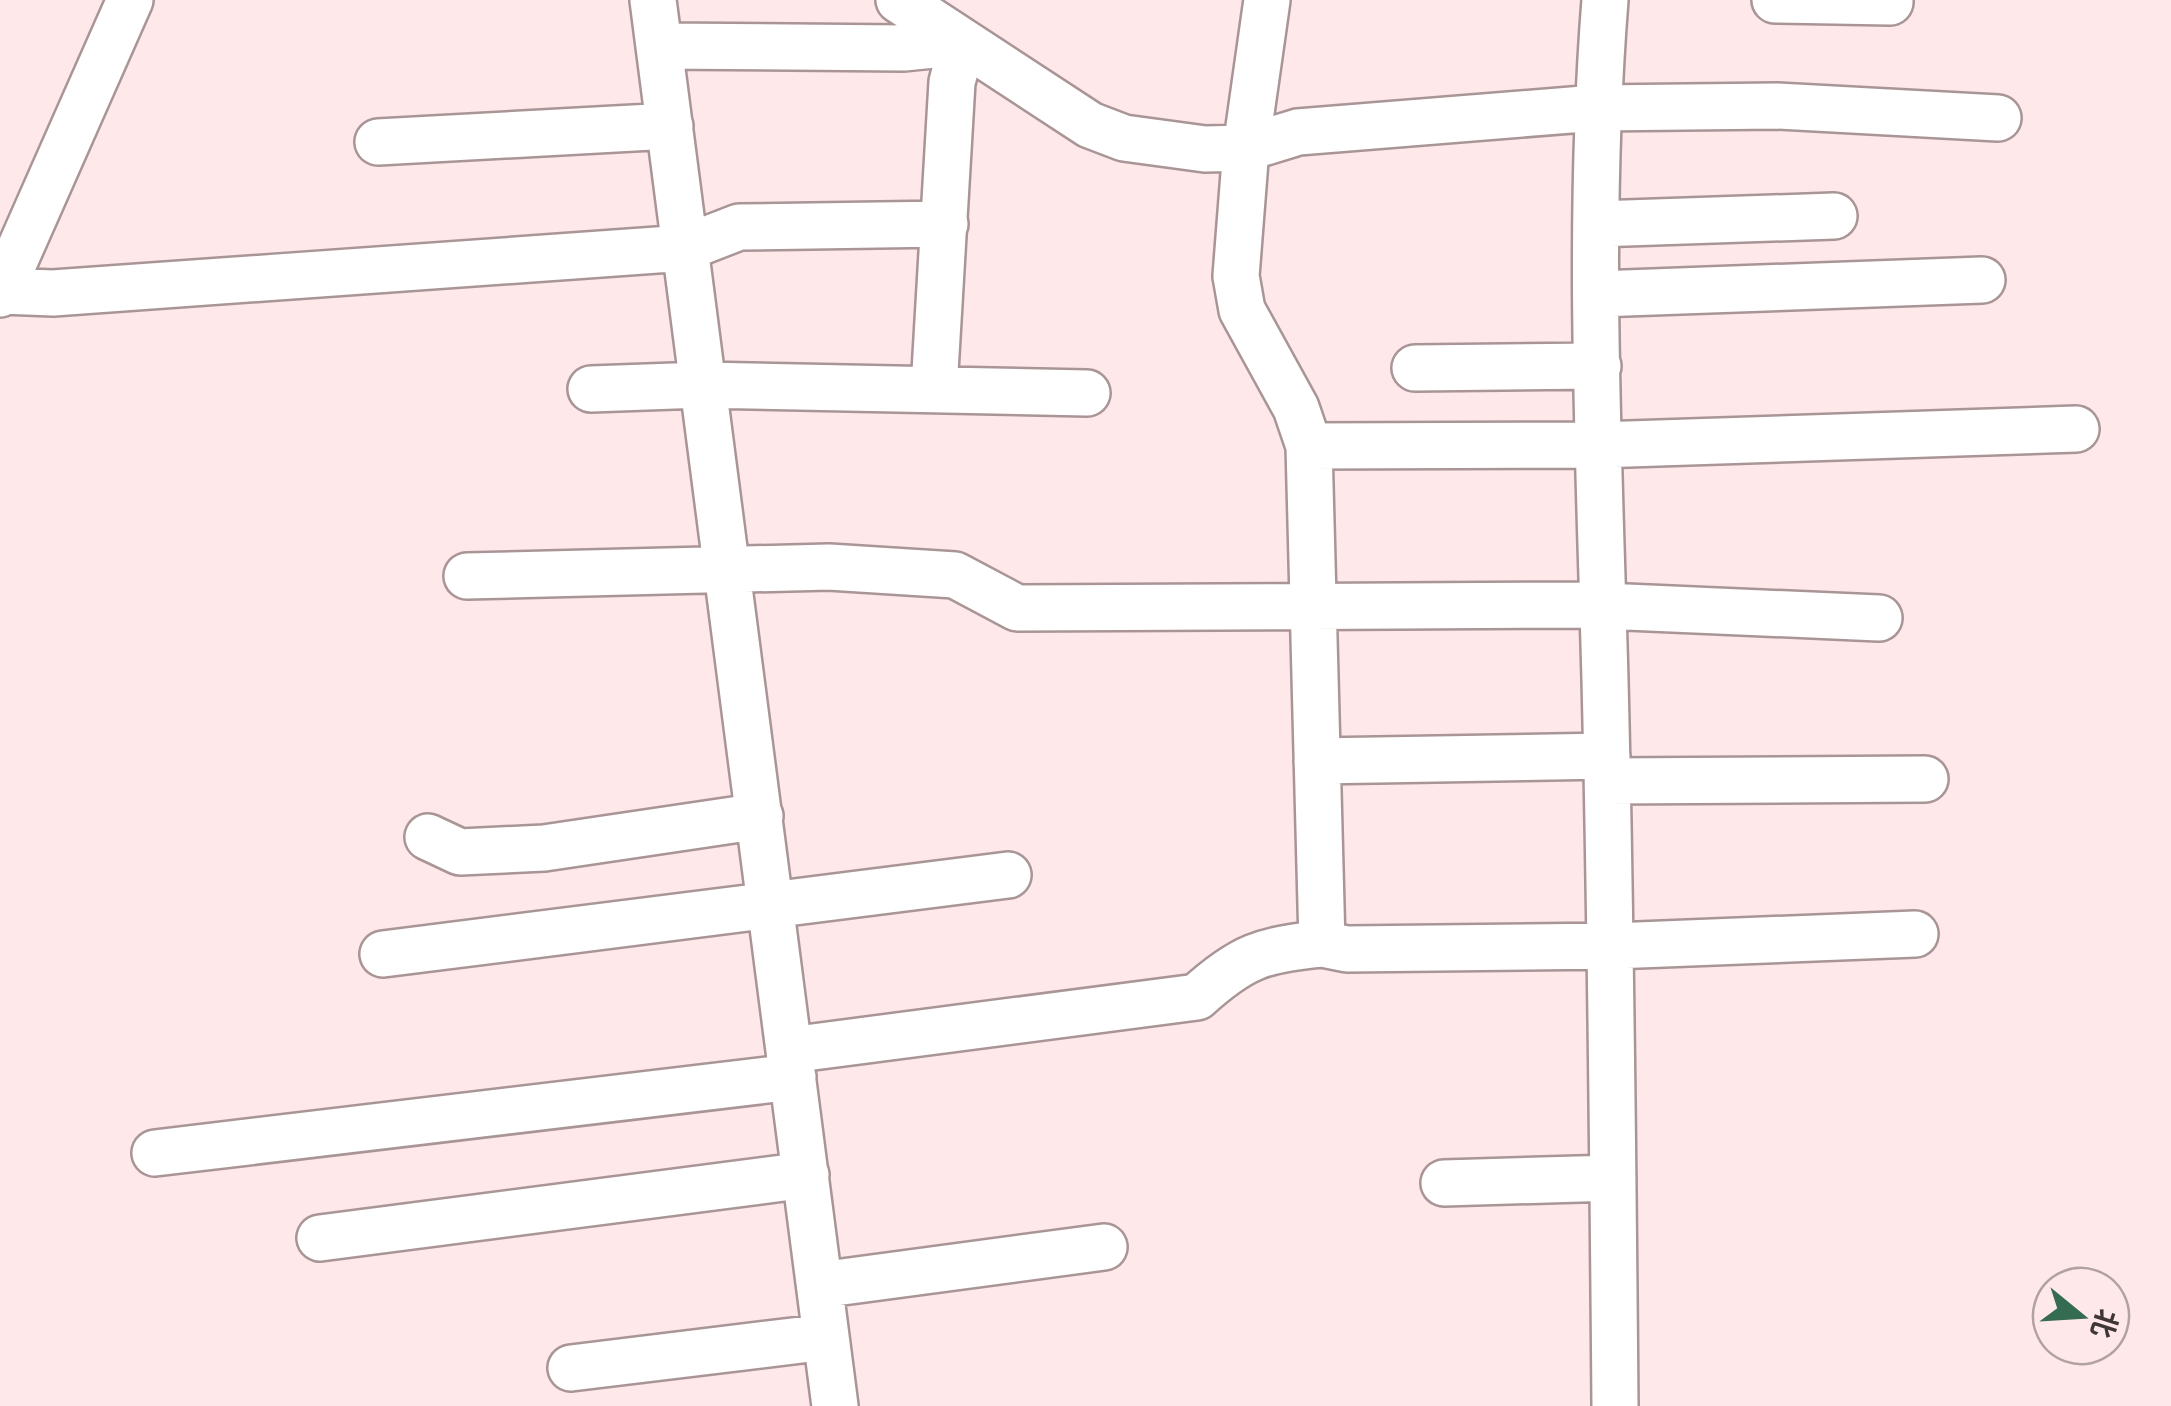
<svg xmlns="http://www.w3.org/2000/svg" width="2171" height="1406" viewBox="0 0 2171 1406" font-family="Manrope,'Noto Sans SC',sans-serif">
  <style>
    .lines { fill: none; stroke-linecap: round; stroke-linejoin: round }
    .minor-casing { stroke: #a99596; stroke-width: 50 }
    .minor { stroke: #fff; stroke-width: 45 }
  </style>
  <rect width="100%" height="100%" fill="#fee8ea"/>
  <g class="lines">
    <g class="minor-casing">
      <path id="minor" d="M653,0L835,1406
        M899,0L1090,125L1124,138L1205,149L1246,148L1298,132L1596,108L1777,106L1998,118
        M1267,0L1246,148L1236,276L1242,310L1296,408L1309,446L1322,944L1347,949L1613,946L1915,934
        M1605,0C1587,226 1599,454 1605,680C1611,922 1613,1164 1615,1406
        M1775,0L1890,2
        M659,46L904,48L963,42L952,82L934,389
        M378,142L670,126
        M1597,224L1834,216
        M2,291L53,293L685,248L739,227L945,224
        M0,294L130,0
        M1598,294L1982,280
        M1415,368L1598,366
        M591,389L702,385L1087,393
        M1309,446L1598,445L2076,429
        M467,576L829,567L955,575L1017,608L1581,605L1879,618
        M1317,761L1607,756
        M1608,781L1925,779
        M428,837L460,852L544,848L760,816
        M383,954L1008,875
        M790,1050L1197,997C1241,957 1263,949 1322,944
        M155,1153L793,1077
        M1444,1183L1613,1178
        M320,1238L806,1175
        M820,1285L1104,1247
        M571,1368L826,1337"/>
    </g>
    <use href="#minor" class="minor"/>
  </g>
  <g transform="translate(2081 1316) rotate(108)"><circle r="48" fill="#fee8ea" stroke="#b2a1a2" stroke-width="2.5"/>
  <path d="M0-8L18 38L0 25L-18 38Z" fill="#356b51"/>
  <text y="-15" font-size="28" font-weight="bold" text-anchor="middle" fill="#3f3637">北</text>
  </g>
</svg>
